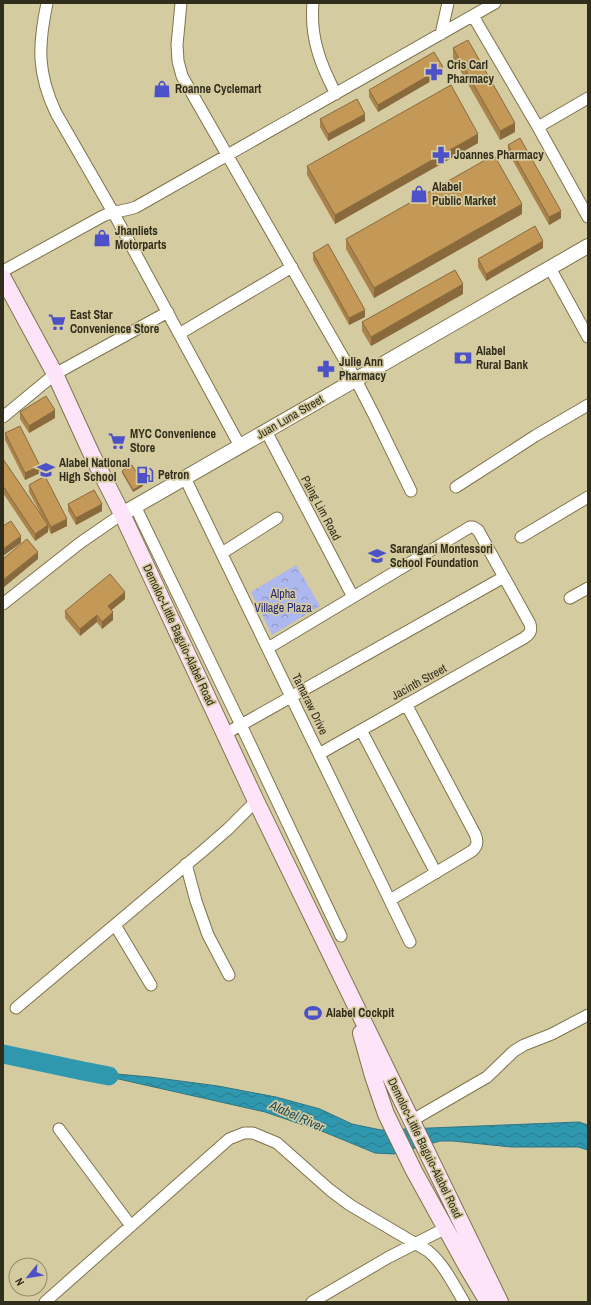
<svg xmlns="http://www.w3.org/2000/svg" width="591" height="1305" viewBox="0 0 591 1305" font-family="'Archivo Narrow',sans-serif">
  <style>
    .park { fill: url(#park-crowns) }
    .water { fill: url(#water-waves); stroke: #307782 }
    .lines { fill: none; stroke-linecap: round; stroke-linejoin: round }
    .river { stroke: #2f97ae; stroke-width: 19 }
    .minor-casing { stroke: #7e744c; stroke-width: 13 }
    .tertiary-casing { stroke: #7e744c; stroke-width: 16 }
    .secondary-casing { stroke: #7e744c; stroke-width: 18 }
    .minor { stroke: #fff; stroke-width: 11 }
    .tertiary { stroke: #fff; stroke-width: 14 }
    .secondary { stroke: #fee4f8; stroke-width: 16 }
    .wall { fill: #a9834b }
    .shaded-wall { fill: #896a3d }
    .building { fill: #c49857; stroke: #896a3d }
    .labels { text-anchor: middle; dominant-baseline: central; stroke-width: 3.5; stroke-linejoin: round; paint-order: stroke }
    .poi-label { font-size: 12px; font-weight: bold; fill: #312d1c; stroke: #d5cba0; text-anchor: start }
    .street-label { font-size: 12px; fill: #312d1c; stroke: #d5cba0 }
    .park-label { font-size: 12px; fill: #262774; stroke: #d5cba0 }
    .water-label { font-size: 13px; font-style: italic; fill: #224e59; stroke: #d5cba0 }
  </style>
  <defs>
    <pattern id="park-crowns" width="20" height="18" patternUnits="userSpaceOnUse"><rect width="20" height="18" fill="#adb7f0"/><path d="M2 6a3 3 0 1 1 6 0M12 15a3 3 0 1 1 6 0" fill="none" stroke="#8d95c2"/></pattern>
    <pattern id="water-waves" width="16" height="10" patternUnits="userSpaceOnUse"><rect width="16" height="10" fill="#2f97ae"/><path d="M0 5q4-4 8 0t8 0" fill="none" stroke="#297c8d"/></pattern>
  </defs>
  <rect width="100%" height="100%" fill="#d5cba0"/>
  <path class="park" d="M296,565L320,606L272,635L251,592Z"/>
  <path class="water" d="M83,1071L150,1077L218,1086L276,1097L320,1109L352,1124L381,1130L579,1122L588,1125V1150L578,1147H511L453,1141H440L394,1154L375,1153L324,1132L265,1112Z"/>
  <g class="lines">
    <path class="river" d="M3,1054L83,1071L109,1076"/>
    <g class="minor-casing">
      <path id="minor" d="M47,3C38,46 37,73 56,113L113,212L240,446
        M181,3L177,45L178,61L182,76L356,380L374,415L411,491
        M313,3C310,37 320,64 336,94
        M473,16L538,127L588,217
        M441,34L448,3
        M538,127L588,98
        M550,268L588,337
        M3,271L103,216C114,211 125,211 136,207L495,3
        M179,334L292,267
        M3,417L55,374L168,312
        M266,431L353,597
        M185,478L410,942
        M456,487L535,436L588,405
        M135,506L241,725L341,936
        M521,537L588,497
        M222,553L277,518
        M570,598L588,588
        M3,604L80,543L122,514
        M268,648L470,527H473L478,530L530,624C532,631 530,634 524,638L319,754
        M361,730L436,873
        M225,734L504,577
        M186,864L196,901L208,935L229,975
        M390,900L472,851C478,846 478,841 475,834L406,704
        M115,925L151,985
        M16,1008L205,849L228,829L256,801
        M411,1121L487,1077L514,1051L524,1045L552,1034L588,1015
        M59,1129L131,1226
        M45,1302L229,1139L244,1133H253L277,1143L330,1190L350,1205L428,1251C444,1264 453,1284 464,1302
        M312,1302L389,1257L446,1228"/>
    </g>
    <g class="tertiary-casing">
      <path id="tertiary" d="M122,514L588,246"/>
    </g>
    <g class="secondary-casing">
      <path id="secondary" d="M3,278L55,374L92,455L122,514L256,801L500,1302
        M361,1033L373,1076L386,1114L414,1171L467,1267L488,1302"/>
    </g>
    <use href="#minor" class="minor"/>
    <use href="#tertiary" class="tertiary"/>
    <use href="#secondary" class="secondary"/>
  </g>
  <path class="wall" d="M453,48L515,132L500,140L453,58Z
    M443,74L378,112L369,97V90Z
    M320,119L365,121L328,141L320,127Z
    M478,143L335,224L307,175V166Z
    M508,145L561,218L549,225L508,152Z
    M522,214L374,298L346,249V239Z
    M543,248L486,281L478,267V259Z
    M313,253L365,317L349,325L313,260Z
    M463,294L371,346L362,331V322Z
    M20,412L55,418L29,433L20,419Z
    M5,433L40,473L25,480L5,440Z
    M3,459L42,516L29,492V485L67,526L51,534L48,528V532L35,541L3,493Z
    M122,471L143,486L133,492L122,473Z
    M68,504L102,511L76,525L68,511Z
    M125,599L111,610L113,620L102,629L97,622L80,636L65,618V611Z"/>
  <path class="shaded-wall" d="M443,67V74L378,112V105Z
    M365,114V121L328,141V134Z
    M515,123V132L500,140V131Z
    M478,134V143L335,224V215Z
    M522,204V214L374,298V288Z
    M561,211V218L549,225V217Z
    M543,241V248L486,281V274Z
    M463,284V294L371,346V337Z
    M365,310V317L349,325V318Z
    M55,410V418L29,433V426Z
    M40,466V473L25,480V473Z
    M143,484V486L133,492V490Z
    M102,504V511L76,525V518Z
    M67,519V526L51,534V527Z
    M48,525V532L35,541V534Z
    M21,536V543L3,556V549Z
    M38,552V559L3,588V580Z
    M125,592V599L108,613V606Z
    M113,612V620L102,629V622Z
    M97,615V622L80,636V629Z"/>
  <path class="building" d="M468,40L515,123L500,131L453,48Z
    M434,52L443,67L378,105L369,90Z
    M451,85L478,134L335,215L307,166Z
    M357,99L365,114L328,134L320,119Z
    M520,138L561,211L549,217L508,145Z
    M494,155L522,204L374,288L346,239Z
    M535,226L543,241L486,274L478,259Z
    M328,244L365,310L349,318L313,253Z
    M455,270L463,284L371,337L362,322Z
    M46,396L55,410L29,426L20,412Z
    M20,426L40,466L25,473L5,433Z
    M3,459L48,525L35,534L3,486Z
    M132,465L143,484L133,490L122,471Z
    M45,476L67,519L51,527L29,485Z
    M94,490L102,504L76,518L68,504Z
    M11,521L21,536L3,549V526Z
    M27,539L38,552L3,580V559Z
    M110,574L125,592L108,606L113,612L102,622L97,615L80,629L65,611Z"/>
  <defs>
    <g id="pharmacy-bare" transform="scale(1.38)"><path d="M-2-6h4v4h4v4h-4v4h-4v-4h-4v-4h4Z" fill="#4d51c8" stroke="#d5cba0" stroke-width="2.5" paint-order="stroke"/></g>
    <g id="shop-bare" transform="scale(1.38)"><path d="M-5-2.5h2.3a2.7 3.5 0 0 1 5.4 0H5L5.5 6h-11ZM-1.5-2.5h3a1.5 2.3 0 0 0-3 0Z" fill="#4d51c8" stroke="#d5cba0" stroke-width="2.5" paint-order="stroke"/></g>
    <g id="supermarket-bare" transform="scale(1.38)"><path d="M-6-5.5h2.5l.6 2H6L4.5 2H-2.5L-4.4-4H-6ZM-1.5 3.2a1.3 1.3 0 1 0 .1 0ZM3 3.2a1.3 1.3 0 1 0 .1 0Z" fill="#4d51c8" stroke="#d5cba0" stroke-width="2.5" paint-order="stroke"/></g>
    <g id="bank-bare" transform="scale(1.38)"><path d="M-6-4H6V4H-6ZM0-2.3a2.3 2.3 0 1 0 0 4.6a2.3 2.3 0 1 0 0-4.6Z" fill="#4d51c8" stroke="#d5cba0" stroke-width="2.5" paint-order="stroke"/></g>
    <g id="school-bare" transform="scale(1.38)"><path d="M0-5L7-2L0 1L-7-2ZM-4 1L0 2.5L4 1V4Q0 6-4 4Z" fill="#4d51c8" stroke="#d5cba0" stroke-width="2.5" paint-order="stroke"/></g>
    <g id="fuel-bare" transform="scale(1.38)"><path d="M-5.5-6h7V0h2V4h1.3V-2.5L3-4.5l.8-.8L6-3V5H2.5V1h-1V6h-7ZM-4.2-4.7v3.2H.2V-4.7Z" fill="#4d51c8" stroke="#d5cba0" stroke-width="2.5" paint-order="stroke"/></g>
    <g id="stadium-bare" transform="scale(1.38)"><path d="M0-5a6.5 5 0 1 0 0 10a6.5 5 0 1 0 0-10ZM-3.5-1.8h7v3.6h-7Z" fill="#4d51c8" stroke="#d5cba0" stroke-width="2.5" paint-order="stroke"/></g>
  </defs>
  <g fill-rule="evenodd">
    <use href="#pharmacy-bare" x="434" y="72"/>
    <use href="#shop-bare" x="162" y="89"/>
    <use href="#pharmacy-bare" x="441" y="155"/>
    <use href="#shop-bare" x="419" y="194"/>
    <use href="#shop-bare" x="102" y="238"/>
    <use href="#supermarket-bare" x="57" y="322"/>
    <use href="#bank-bare" x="463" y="358"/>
    <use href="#pharmacy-bare" x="326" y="369"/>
    <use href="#supermarket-bare" x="117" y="441"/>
    <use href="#school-bare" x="46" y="470"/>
    <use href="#fuel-bare" x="145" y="475"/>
    <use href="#school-bare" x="377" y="556"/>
    <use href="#stadium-bare" x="313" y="1013"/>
  </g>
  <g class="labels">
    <g class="poi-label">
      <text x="447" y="65">Cris Carl<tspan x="447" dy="14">Pharmacy</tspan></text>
      <text x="175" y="89">Roanne Cyclemart</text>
      <text x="454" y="155">Joannes Pharmacy</text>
      <text x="432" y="187">Alabel<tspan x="432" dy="14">Public Market</tspan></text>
      <text x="115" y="231">Jhanliets<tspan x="115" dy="14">Motorparts</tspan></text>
      <text x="70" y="315">East Star<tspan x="70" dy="14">Convenience Store</tspan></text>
      <text x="476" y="351">Alabel<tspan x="476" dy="14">Rural Bank</tspan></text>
      <text x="339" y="362">Julie Ann<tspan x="339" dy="14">Pharmacy</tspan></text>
      <text x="130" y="434">MYC Convenience<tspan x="130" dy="14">Store</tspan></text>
      <text x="59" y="463">Alabel National<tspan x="59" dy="14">High School</tspan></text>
      <text x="158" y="475">Petron</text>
      <text x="390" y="549">Sarangani Montessori<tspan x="390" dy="14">School Foundation</tspan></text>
      <text x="326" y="1013">Alabel Cockpit</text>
    </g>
    <g class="street-label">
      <text transform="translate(290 417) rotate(-30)">Juan Luna Street</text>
      <text transform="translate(321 508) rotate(62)">Paing Lim Road</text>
      <text transform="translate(179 635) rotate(65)">Demoloc-Little Baguio-Alabel Road</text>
      <text transform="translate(419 682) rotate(-29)">Jacinth Street</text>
      <text transform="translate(310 704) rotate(64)">Tamaraw Drive</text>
      <text transform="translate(425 1148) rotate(64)">Demoloc-Little Baguio-Alabel Road</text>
    </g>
    <g class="park-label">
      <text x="283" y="594">Alpha<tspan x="283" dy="14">Village Plaza</tspan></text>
    </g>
    <g class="water-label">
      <text transform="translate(297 1116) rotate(24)">Alabel River</text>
    </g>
  </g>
  <rect width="591" height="1305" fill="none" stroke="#312d1c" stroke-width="8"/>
  <g transform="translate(28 1277) rotate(240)"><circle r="19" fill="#d5cba0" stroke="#938c6b"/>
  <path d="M0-3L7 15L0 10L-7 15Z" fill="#4d51c8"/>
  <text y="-6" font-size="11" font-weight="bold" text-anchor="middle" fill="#312d1c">N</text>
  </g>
</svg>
